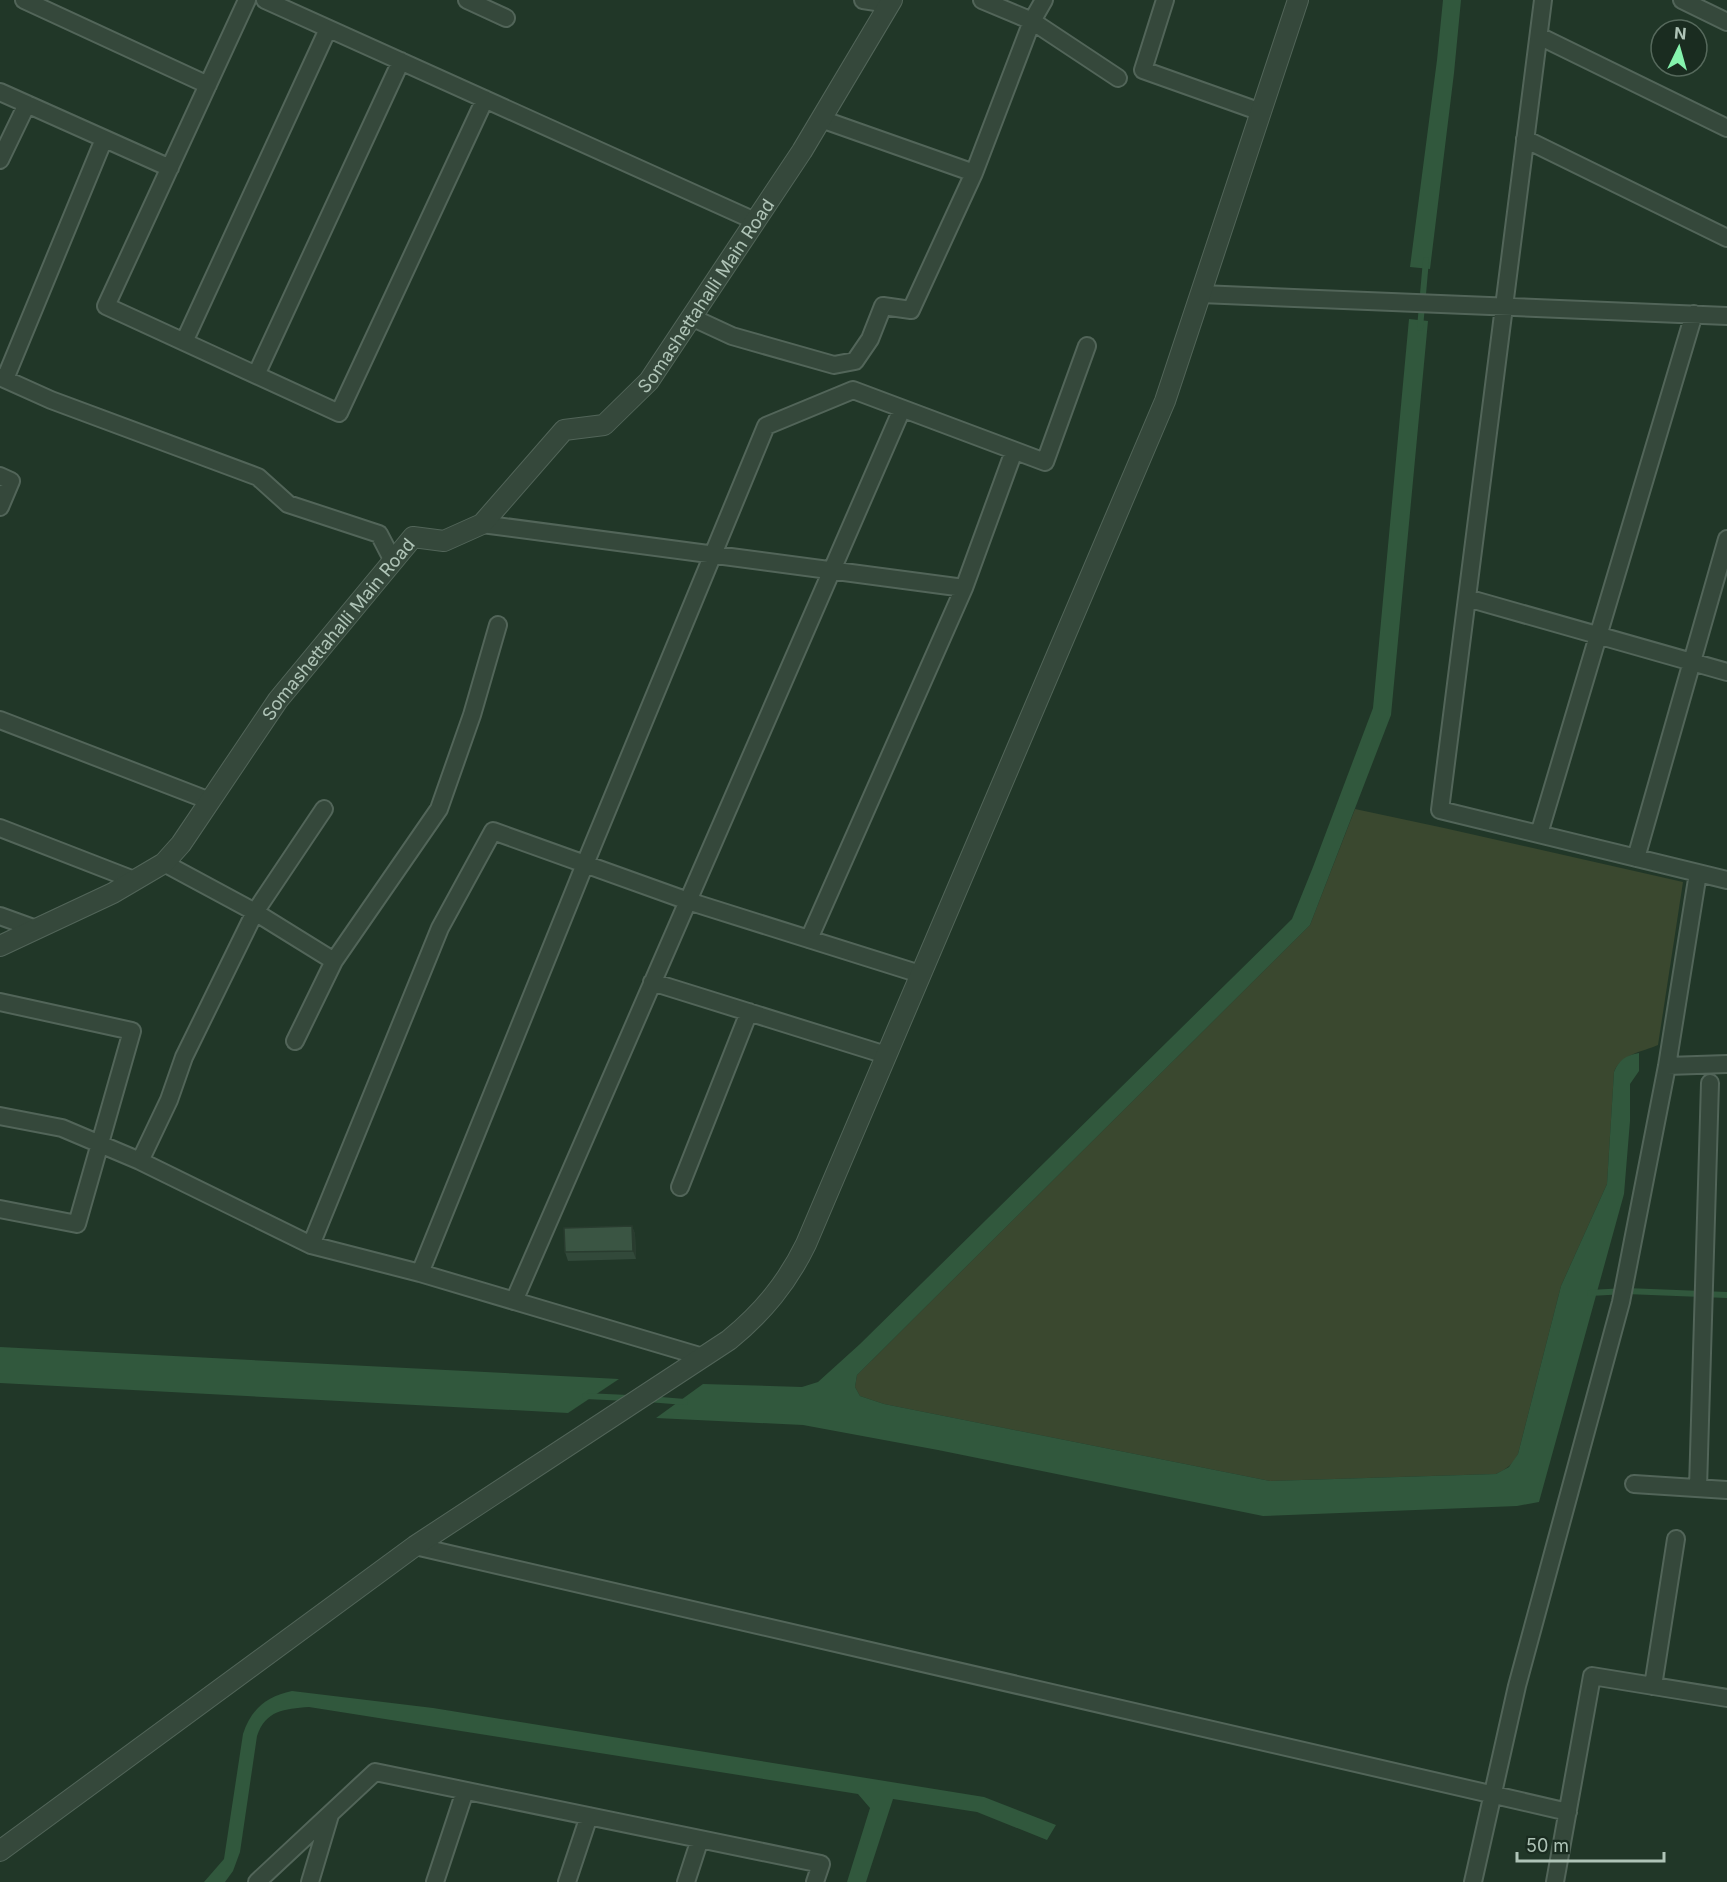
<svg xmlns="http://www.w3.org/2000/svg" width="1727" height="1882" viewBox="0 0 1727 1882" font-family="Inter,sans-serif">
  <style>
    .green { fill: #3a482f }
    .water { fill: #31583d }
    .lines { fill: none; stroke-linecap: round; stroke-linejoin: round }
    .stream { stroke: #31583d; stroke-width: 6 }
    .minor-casing { stroke: #526559; stroke-width: 20 }
    .tertiary-casing { stroke: #526559; stroke-width: 22 }
    .minor { stroke: #35483b; stroke-width: 16 }
    .tertiary { stroke: #35483b; stroke-width: 20 }
    .wall { fill: #32493a }
    .shaded-wall { fill: #293c2f }
    .building { fill: #3a5543; stroke: #293c2f; stroke-width: 1.5 }
    .labels { text-anchor: middle; dominant-baseline: central; stroke-width: 4.5; stroke-linejoin: round; paint-order: stroke }
    .street-label { font-size: 18px; fill: #afc4b7; stroke: #1a2c20 }
  </style>
  <rect width="100%" height="100%" fill="#213728"/>
  <path class="green" d="M1355,809L1444,828L1683,882L1658,1045C1642,1052 1621,1054 1614,1072L1607,1184L1561,1286L1518,1454C1513,1464 1507,1469 1496,1474L1270,1481L884,1404L860,1396L855,1387L857,1375L1310,925Z"/>
  <path class="water" d="M1443,0H1461L1454,73L1430,269L1410,267L1437,60Z
    M1409,319L1428,321L1391,715L1310,925L857,1375L855,1387L860,1396L884,1404L1270,1481L1496,1474L1509,1467L1518,1454L1561,1286L1607,1184L1614,1072C1619,1060 1626,1055 1639,1053V1071L1630,1084V1121L1624,1194L1539,1502L1517,1506L1263,1516L938,1450L803,1425L656,1418L703,1384L802,1387L818,1382L860,1344L1292,919L1313,867L1373,708Z
    M0,1347L619,1379L568,1413L0,1383Z
    M292,1691L433,1708L984,1797L1056,1825L1047,1840L977,1812L893,1799L866,1882H847L870,1808L858,1794L309,1707C284,1709 266,1710 257,1736L240,1852L233,1871L225,1882H204L224,1859L243,1734C251,1709 267,1696 292,1691Z"/>
  <g class="lines">
    <path class="stream" d="M1420,328L1426,260
      M1590,1293L1626,1291L1727,1295
      M585,1396L628,1398
      M648,1399L685,1402"/>
    <g class="minor-casing">
      <path id="minor" d="M24,0L208,85
        M247,0L106,306L339,413L485,99
        M265,0L755,221
        M467,0L506,18
        M863,0L889,4
        M982,0L1032,21L1118,78
        M1165,0L1143,70L1261,112
        M1543,0L1440,810L1727,880
        M1682,0L1727,22
        M1539,36L1727,128
        M0,92L170,168
        M821,119L974,173
        M1525,139L1727,238
        M0,160L27,104
        M1201,294L1727,316
        M691,317L732,336L834,365L855,361L870,339L883,306L911,310L974,173L1032,21L1044,0
        M184,342L328,29
        M256,375L401,61
        M0,377L51,400L258,477L288,504L379,534L393,561
        M5,379L104,139
        M0,476L11,481L0,507
        M482,524L964,588
        M1467,598L1727,672
        M0,720L210,801
        M0,828L134,880
        M1539,834L1694,314
        M1636,858L1727,539
        M164,863L255,912L334,961
        M0,916L36,929
        M809,939L964,588L1014,451
        M652,982L886,1055
        M0,1002L132,1031L77,1224L0,1209
        M295,1041L334,961L439,809L472,715L498,625
        M1667,1066L1727,1064
        M0,1116L62,1128L140,1161L311,1245L420,1273L703,1357
        M140,1161L169,1100L184,1057L255,912L324,809
        M680,1187L749,1012
        M311,1245L440,928L493,831L688,901L920,974
        M420,1273L585,864L766,426L853,390L1045,462L1087,346
        M514,1301L902,409
        M1634,1484L1727,1490
        M1698,1488L1710,1083
        M415,1546L1568,1812
        M1653,1686L1676,1539
        M257,1882L375,1772L821,1864L815,1882
        M310,1882L330,1815
        M435,1882L465,1791
        M567,1882L589,1816
        M686,1882L700,1839
        M1473,1882L1517,1686L1621,1302L1667,1066L1698,873
        M1555,1882L1592,1676L1727,1698"/>
    </g>
    <g class="tertiary-casing">
      <g id="tertiary">
        <path id="s1" d="M0,946L113,893L164,863L181,844L278,700L413,537L444,541L482,524L564,430L604,425L649,381L802,151L892,0"/>
        <path d="M0,1851L415,1546L729,1340C763,1312 787,1283 806,1244L1165,401L1298,0"/>
      </g>
    </g>
    <use href="#minor" class="minor"/>
    <use href="#tertiary" class="tertiary"/>
  </g>
  <path class="wall" d="M632,1226L635,1234L636,1259L568,1261L565,1252Z"/>
  <path class="shaded-wall" d="M632,1226L635,1234L636,1259L633,1251Z"/>
  <path class="building" d="M632,1226L633,1251L565,1252L564,1228Z"/>
  <g class="labels">
    <g class="street-label">
      <text stroke="none"><textPath href="#s1" startOffset="998">Somashettahalli Main Road</textPath></text>
      <text stroke="none"><textPath href="#s1" startOffset="476">Somashettahalli Main Road</textPath></text>
    </g>
  </g>
  <g transform="translate(1679 48) rotate(5)"><circle r="28" fill="#1a2c20" stroke="#56695c" stroke-width="1.5"/>
  <path d="M0-4.5L10 22L0 15L-10 22Z" fill="#85f3ad"/>
  <text y="-9" font-size="16" font-weight="bold" text-anchor="middle" fill="#afc4b7">N</text>
  </g>
  <path d="M1517 1852v9h147v-9" fill="none" stroke="#afc4b7" stroke-width="3"/>
  <text x="1526" y="1852" font-size="18" fill="#afc4b7" stroke="#1a2c20" stroke-width="4.5" paint-order="stroke">50 m</text>
</svg>
